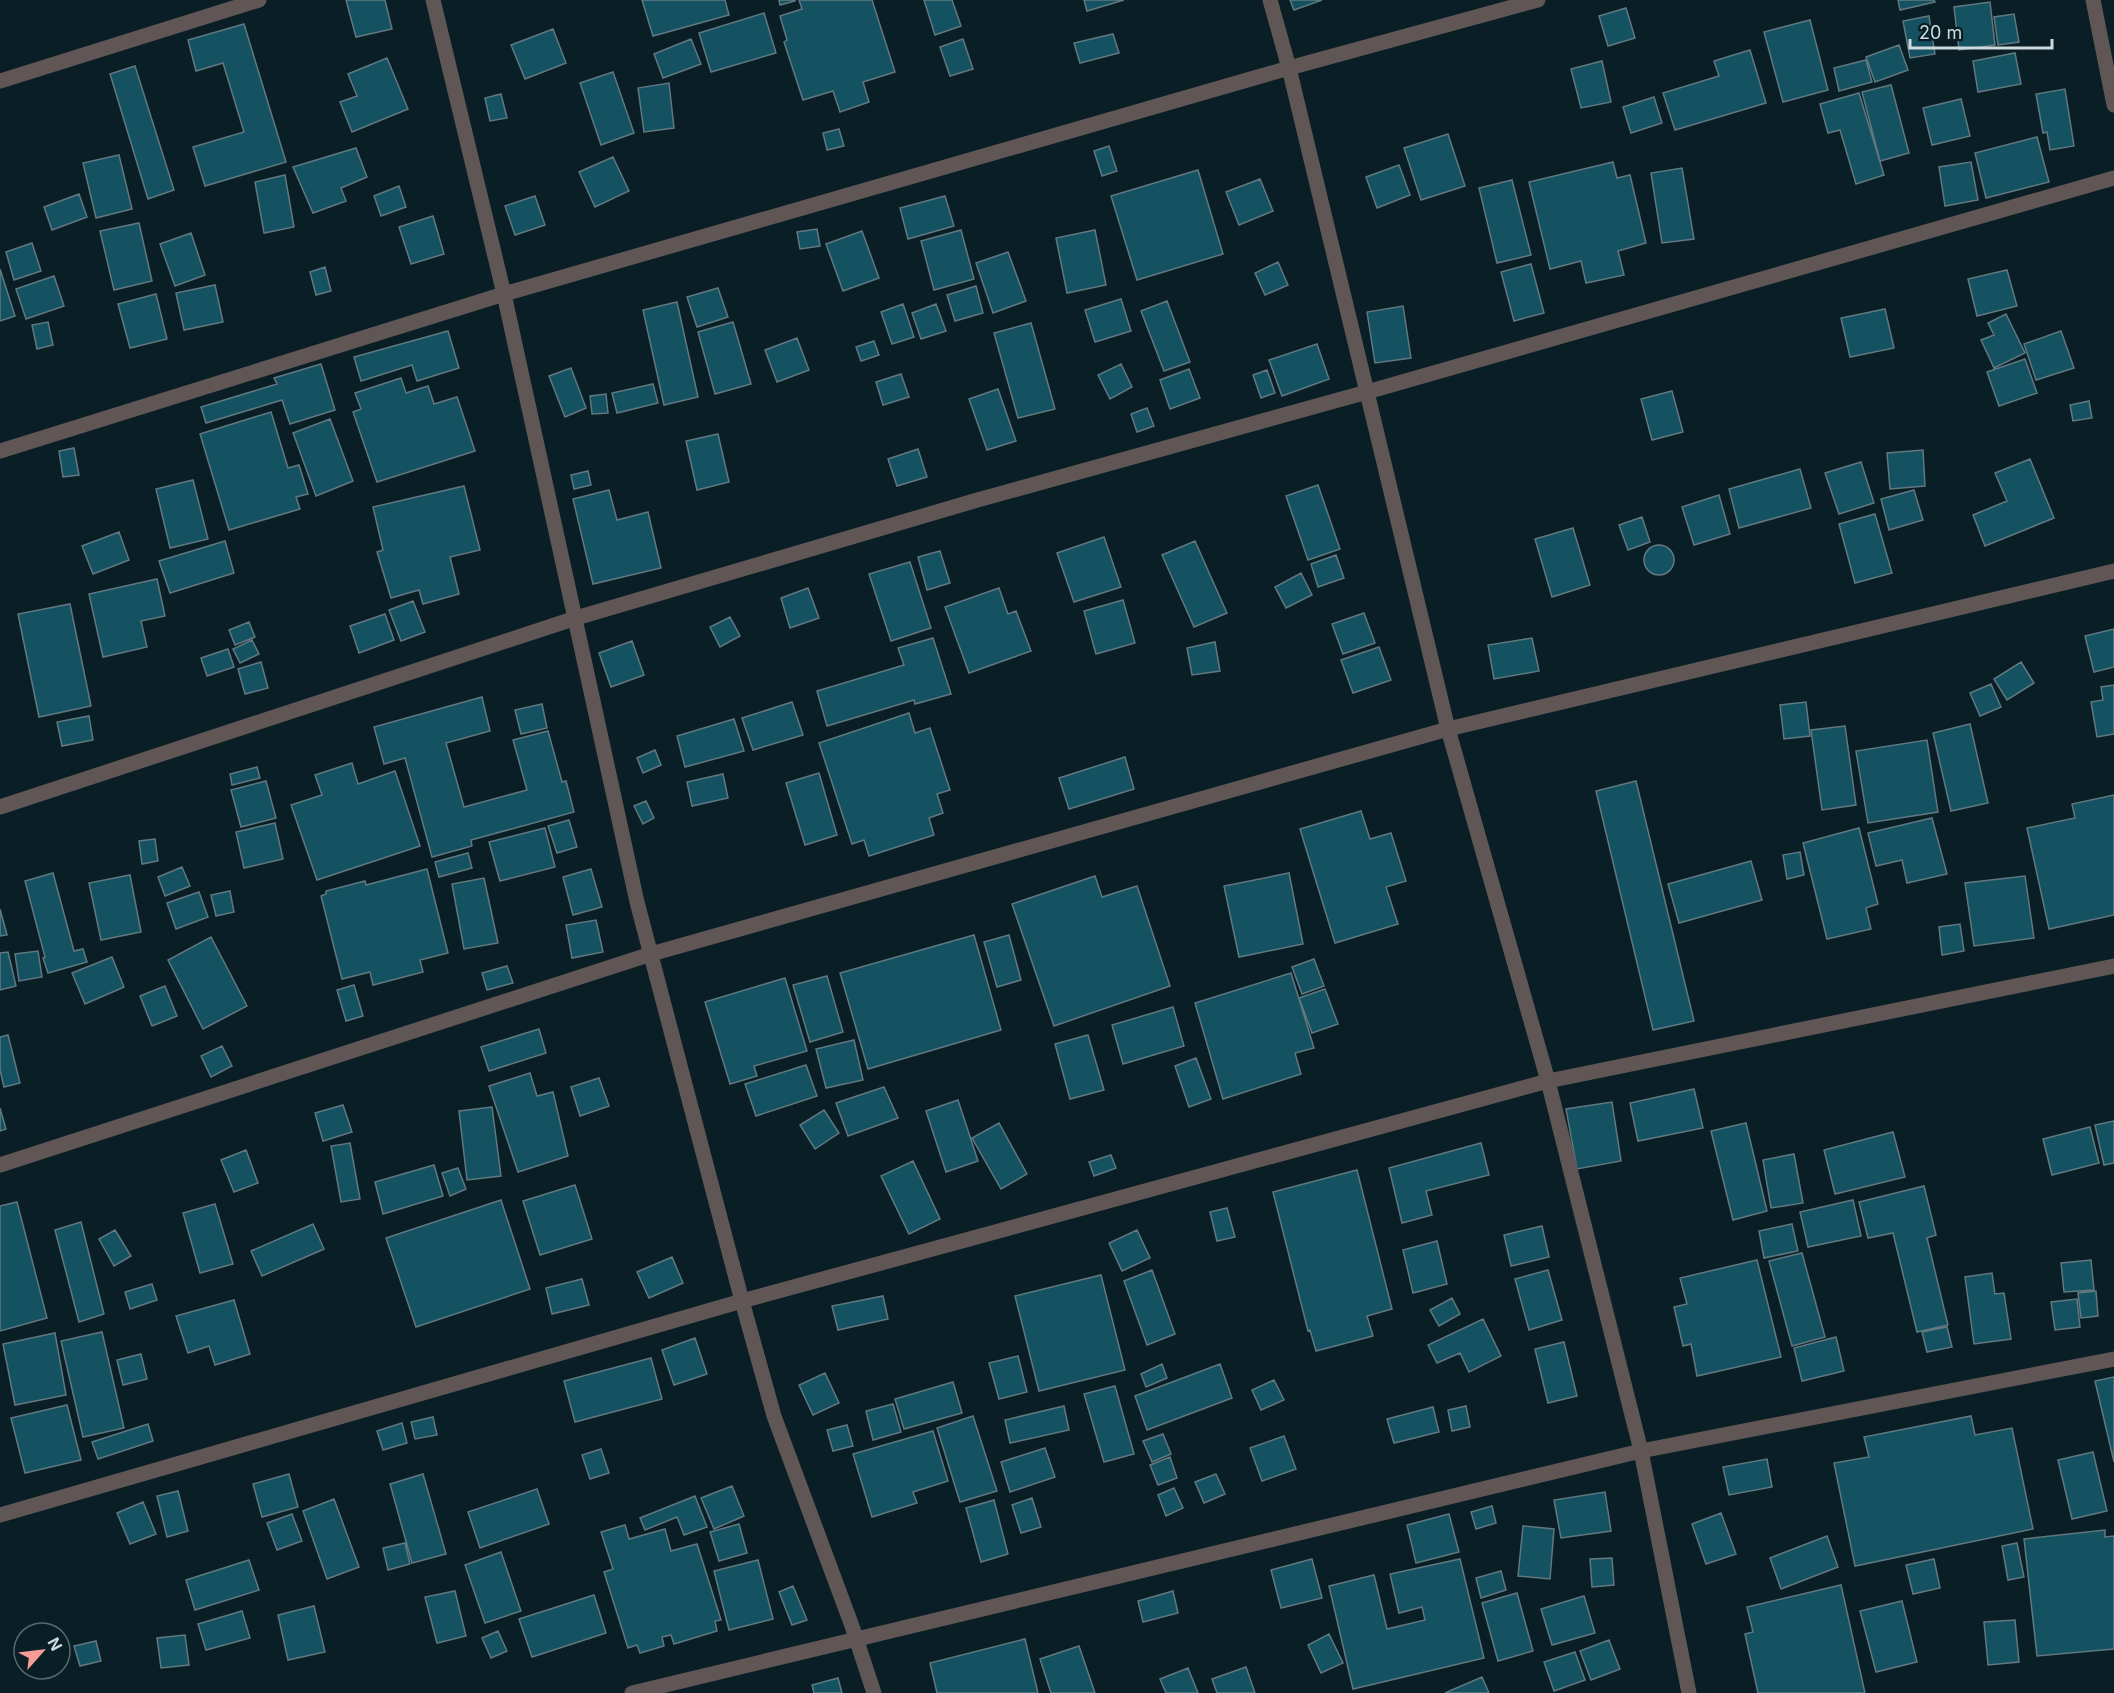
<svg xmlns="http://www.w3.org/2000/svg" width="2114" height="1693" viewBox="0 0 2114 1693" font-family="Inter,sans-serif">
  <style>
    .building { fill: #145262; stroke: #617880; stroke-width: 1.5 }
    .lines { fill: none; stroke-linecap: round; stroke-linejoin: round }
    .minor { stroke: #605655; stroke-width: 15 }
  </style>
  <rect width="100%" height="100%" fill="#091e25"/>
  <path class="building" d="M346,0H385L392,29L356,37Z
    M642,0H725L729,15L653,36Z
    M779,0H795V1L780,5Z
    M799,0H872L895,72L863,82L869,102L840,112L833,91L803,100L784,42L787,40L780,16L802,9Z
    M924,0H952L961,26L935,35Z
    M1084,0H1124L1087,11Z
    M1290,0H1322L1294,10Z
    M1898,0H1934L1935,2L1900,10Z
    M1990,2L1995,45L1959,50L1954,7Z
    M1626,8L1635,38L1608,46L1599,16Z
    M764,13L776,53L711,72L699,33Z
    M2014,14L2019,42L1998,45L1994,17Z
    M1929,16L1935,54L1910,58L1903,21Z
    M1810,20L1828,90L1783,102L1764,32Z
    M244,24L286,162L205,186L193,147L244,132L223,63L196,71L188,40Z
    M553,29L566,63L525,79L511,45Z
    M1113,34L1119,53L1080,63L1074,43Z
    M691,39L701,64L663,78L654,54Z
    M963,39L973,69L950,76L940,47Z
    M1899,45L1908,70L1875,82L1866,57Z
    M1750,50L1766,103L1675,130L1663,93L1719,76L1714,61Z
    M2015,53L2021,84L1978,92L1973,61Z
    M387,58L408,109L352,132L340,102L357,96L348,74Z
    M1866,60L1872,82L1839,91L1834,68Z
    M1602,61L1611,102L1581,108L1571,69Z
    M135,66L174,190L148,199L110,74Z
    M613,72L634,133L601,145L580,83Z
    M669,83L674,128L644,132L638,88Z
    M1891,85L1909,153L1880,161L1862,92Z
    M2065,89L2074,146L2050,150L2047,132L2043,133L2036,94Z
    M1859,93L1884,175L1856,184L1840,130L1828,133L1820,104Z
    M501,94L507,118L490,121L485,98Z
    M1654,97L1662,123L1631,133L1623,107Z
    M1961,99L1970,136L1932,145L1923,108Z
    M839,129L844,146L827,150L823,133Z
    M1448,134L1465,186L1421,200L1404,148Z
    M2037,137L2049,182L1986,198L1975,153Z
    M1109,146L1117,171L1102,176L1094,151Z
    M356,148L367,177L341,188L346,201L313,213L293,167Z
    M119,155L132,209L96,218L83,163Z
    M613,157L629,191L595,207L579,172Z
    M1613,162L1617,178L1630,175L1646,243L1618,251L1624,275L1586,283L1581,261L1550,269L1529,182Z
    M1971,162L1978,200L1945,206L1939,167Z
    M1399,165L1410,195L1377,208L1366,177Z
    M1682,168L1694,239L1662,243L1651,173Z
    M1198,170L1223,254L1137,280L1111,196Z
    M285,175L294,227L264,233L255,182Z
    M1260,179L1273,211L1239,225L1226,192Z
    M1512,180L1531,255L1497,263L1479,188Z
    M399,186L406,207L381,216L374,196Z
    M79,194L87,217L52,230L44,207Z
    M535,196L545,225L515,235L505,206Z
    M945,196L954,226L908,239L900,208Z
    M433,216L444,254L411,264L399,227Z
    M139,223L152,281L114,290L100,231Z
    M817,229L820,246L800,249L797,232Z
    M961,230L974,279L934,290L921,241Z
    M1095,230L1106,285L1067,293L1056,238Z
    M862,231L879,278L843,291L826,244Z
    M191,233L205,275L175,286L160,244Z
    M32,243L41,271L14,280L6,252Z
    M1008,252L1026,301L993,313L976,263Z
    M1278,262L1288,285L1265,295L1255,273Z
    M1531,264L1544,313L1514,321L1501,272Z
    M325,267L331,291L316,295L310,272Z
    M0,269L15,316L0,321Z
    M2007,270L2017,306L1977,316L1968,279Z
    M54,276L64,306L26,319L16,289Z
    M215,285L223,322L184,330L176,293Z
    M976,286L983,313L955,321L947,295Z
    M718,288L728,317L697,327L687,297Z
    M156,294L167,339L130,348L118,304Z
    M1121,299L1131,331L1095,342L1085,310Z
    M1167,301L1190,362L1164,371L1141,311Z
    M677,302L698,397L664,405L643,310Z
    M903,304L914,337L892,344L881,312Z
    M936,304L946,331L921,339L912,313Z
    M1403,306L1411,358L1375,363L1367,312Z
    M1885,309L1894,348L1850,357L1841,318Z
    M2006,314L2025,353L1994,368L1981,340L1994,335L1988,323Z
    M48,322L53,345L37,349L32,325Z
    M733,322L751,384L715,394L698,332Z
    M1031,323L1055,409L1018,418L994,333Z
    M448,331L459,368L417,381L412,365L361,381L354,357Z
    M2061,331L2074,368L2036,380L2024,344Z
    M797,338L809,370L777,382L765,350Z
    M874,341L879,355L861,361L856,347Z
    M1317,344L1329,379L1282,396L1269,360Z
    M2025,359L2037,393L1999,406L1987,372Z
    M321,364L335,410L290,424L282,400L206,423L201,407L277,384L274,378Z
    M1121,364L1132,387L1110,399L1098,375Z
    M571,368L586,408L565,417L549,376Z
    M1189,369L1200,398L1170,409L1160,380Z
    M1267,370L1275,393L1261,398L1253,375Z
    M901,374L909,397L883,405L876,382Z
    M401,378L406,393L428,386L434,404L457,397L475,451L377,482L353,412L361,409L355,393Z
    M653,384L658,403L617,413L612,393Z
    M998,389L1016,441L987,450L969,399Z
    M1672,391L1683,432L1652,440L1641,399Z
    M606,394L608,413L592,414L590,396Z
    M2089,401L2092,418L2073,421L2070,405Z
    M1147,408L1154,426L1137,432L1131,414Z
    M271,412L288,468L299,465L308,494L296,497L300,509L229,530L200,434Z
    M330,419L353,481L316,496L293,433Z
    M718,434L729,482L697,490L686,441Z
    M74,448L79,475L63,477L59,451Z
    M918,449L927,477L897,486L888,459Z
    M1923,450L1925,486L1890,489L1887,453Z
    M2030,459L2054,518L1985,546L1973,515L2007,501L1995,473Z
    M1861,462L1874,503L1839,514L1825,473Z
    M1800,469L1811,508L1739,528L1729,489Z
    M588,471L591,485L574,489L571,475Z
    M193,480L208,539L170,548L156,489Z
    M1318,485L1340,549L1308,560L1286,496Z
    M464,486L480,550L450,557L459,594L423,604L419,590L391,598L377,552L383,550L373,507Z
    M609,490L617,520L648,512L661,568L593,584L573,499Z
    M1914,490L1923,520L1889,530L1881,499Z
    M1719,495L1730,534L1694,545L1682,507Z
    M1875,514L1892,573L1855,583L1839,524Z
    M1642,517L1650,542L1628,550L1619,525Z
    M1573,528L1590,585L1552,597L1535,539Z
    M119,532L129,560L93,574L82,546Z
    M1104,537L1121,587L1074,602L1057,553Z
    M225,541L234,573L170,593L159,561Z
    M1195,541L1227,613L1194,627L1162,555Z
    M1644 560a15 15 0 1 1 30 0a15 15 0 1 1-30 0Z
    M940,551L950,583L927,590L918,557Z
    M1336,555L1344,578L1318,587L1311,564Z
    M910,562L931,628L891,641L869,574Z
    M1301,573L1312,595L1286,608L1275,587Z
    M157,579L165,616L141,621L147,647L103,657L89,594Z
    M808,588L819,618L790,628L781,598Z
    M999,588L1008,614L1016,611L1031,651L969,673L945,607Z
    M1123,600L1135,643L1096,654L1084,611Z
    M413,601L425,632L401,641L389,610Z
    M70,604L91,706L39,717L18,614Z
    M1364,613L1375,643L1343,654L1332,624Z
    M385,614L394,640L359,653L350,626Z
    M730,617L740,636L720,647L710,627Z
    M249,622L255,637L235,645L229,630Z
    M2114,629V667L2094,672L2085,636Z
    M933,638L951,694L915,704L914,700L827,726L817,691L904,665L898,648Z
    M1532,638L1539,671L1494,679L1488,645Z
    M252,640L259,654L240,663L233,649Z
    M632,641L644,675L611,687L599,653Z
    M1215,642L1220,671L1192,675L1187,648Z
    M1379,647L1391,680L1353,693L1341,660Z
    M228,649L234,667L207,676L201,658Z
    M261,662L268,688L245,694L238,669Z
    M2021,662L2034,683L2007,700L1994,679Z
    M1991,684L2001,707L1980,716L1970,693Z
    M2114,685V734L2097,737L2091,702L2103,700L2101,687Z
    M482,697L490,731L446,743L464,807L527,790L513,740L548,731L562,782L566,781L574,812L471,840L472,846L432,857L405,758L384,764L374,727Z
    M792,702L803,735L753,750L742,718Z
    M1806,702L1810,736L1784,739L1780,705Z
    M542,704L547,728L521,734L515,710Z
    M909,713L915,733L930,728L950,790L937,794L943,813L929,818L934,835L869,856L864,840L852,844L819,743Z
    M89,716L93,740L62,746L57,722Z
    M734,719L744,751L685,767L677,736Z
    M1970,724L1988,803L1951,811L1933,733Z
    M1845,726L1856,805L1822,810L1811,730Z
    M1927,740L1938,812L1868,823L1856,751Z
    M655,750L661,765L643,773L637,758Z
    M1125,757L1134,789L1069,809L1059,778Z
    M352,763L358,784L395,771L420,846L317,880L291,805L322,795L315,775Z
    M257,767L260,778L232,785L230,774Z
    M819,773L837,835L805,845L786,783Z
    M723,774L728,798L692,806L687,782Z
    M266,781L276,818L241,827L231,790Z
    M1636,781L1694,1021L1653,1030L1596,791Z
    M2114,795V915L2049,929L2027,828L2075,818L2072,804Z
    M646,801L654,818L643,824L634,806Z
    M1361,811L1370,839L1391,833L1406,881L1386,887L1398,924L1335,943L1300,829Z
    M1932,818L1947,874L1907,883L1902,860L1876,866L1868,833Z
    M569,820L577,847L557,853L548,826Z
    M275,823L283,859L244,868L236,832Z
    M545,828L555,867L500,881L489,842Z
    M1859,828L1878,904L1866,908L1871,929L1827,939L1803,843Z
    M155,839L158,861L142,864L139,841Z
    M1800,852L1804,875L1787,879L1783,855Z
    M468,853L472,868L439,877L435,862Z
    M1751,861L1762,900L1679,923L1668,884Z
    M182,867L190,886L165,896L158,877Z
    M427,869L448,953L420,960L423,972L373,985L370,972L342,979L321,896L326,894V891L365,881L366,885Z
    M591,869L602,907L573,915L563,877Z
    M53,873L74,951L83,949L87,962L48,973L43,958L45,957L25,881Z
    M1289,873L1303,944L1239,957L1224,886Z
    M130,875L141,932L101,940L89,883Z
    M1095,876L1102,897L1137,886L1170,986L1054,1026L1012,904Z
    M2025,876L2034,938L1974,946L1965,883Z
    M484,878L498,943L464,949L452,884Z
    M230,891L234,912L216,916L211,895Z
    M199,892L208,917L176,929L167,903Z
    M0,909L7,935L0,936Z
    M596,920L603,952L572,958L566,925Z
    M1960,924L1964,951L1942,955L1939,927Z
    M974,935L1001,1030L868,1069L840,973Z
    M1009,935L1021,980L997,987L984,942Z
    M211,937L247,1006L203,1029L168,960Z
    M38,951L42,977L19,981L15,954Z
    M8,952L16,986L0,990V953Z
    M112,957L124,987L85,1004L72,973Z
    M1314,959L1324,986L1302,994L1292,967Z
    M507,966L513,983L487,990L482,973Z
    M1291,973L1314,1048L1295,1053L1301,1074L1223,1099L1195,1003Z
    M827,976L843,1032L810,1042L793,985Z
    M785,978L807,1051L754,1066L757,1076L730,1084L705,1002Z
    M354,985L363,1016L346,1021L337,990Z
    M165,986L177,1016L152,1026L140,996Z
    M1325,989L1338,1024L1312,1033L1299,998Z
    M1173,1007L1184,1046L1123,1064L1112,1025Z
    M539,1029L546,1053L489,1071L481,1047Z
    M8,1035L20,1083L4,1087L0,1070V1037Z
    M1088,1035L1104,1090L1070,1099L1055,1044Z
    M854,1040L863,1080L826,1088L816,1049Z
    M222,1046L232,1066L211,1077L201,1056Z
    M1196,1058L1211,1099L1189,1107L1175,1066Z
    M806,1065L817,1096L756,1116L745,1084Z
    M530,1073L537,1096L553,1092L568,1156L518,1172L489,1086Z
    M599,1078L609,1106L580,1116L571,1087Z
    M884,1087L898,1118L848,1136L836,1103Z
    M1694,1089L1703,1128L1638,1141L1630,1103Z
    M958,1100L978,1161L946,1172L926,1111Z
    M1612,1102L1621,1161L1577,1169L1566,1109Z
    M343,1105L352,1132L323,1141L315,1113Z
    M492,1107L501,1176L467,1180L459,1111Z
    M0,1108L6,1129L0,1131Z
    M824,1110L839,1133L815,1149L800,1125Z
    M2114,1121V1163L2104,1165L2095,1125Z
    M999,1123L1027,1174L1001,1189L972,1138Z
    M1746,1123L1767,1211L1733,1220L1711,1131Z
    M2090,1127L2099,1163L2052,1175L2043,1139Z
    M1893,1132L1905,1177L1835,1194L1824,1150Z
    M350,1143L360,1199L341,1202L331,1146Z
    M1481,1143L1489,1175L1426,1191L1432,1215L1402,1223L1389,1168Z
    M246,1150L258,1183L234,1192L221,1160Z
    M1794,1154L1803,1203L1771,1208L1763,1160Z
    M1111,1155L1116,1168L1094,1176L1089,1162Z
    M913,1161L940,1219L909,1234L881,1176Z
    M434,1165L443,1196L383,1214L375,1182Z
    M458,1168L466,1189L450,1196L442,1173Z
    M1357,1170L1392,1309L1367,1316L1373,1336L1316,1351L1310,1330L1308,1331L1273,1192Z
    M575,1185L592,1239L540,1255L523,1201Z
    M1924,1186L1936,1235L1927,1238L1948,1325L1917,1332L1893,1233L1868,1238L1859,1202Z
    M501,1200L530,1289L416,1327L386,1238Z
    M1853,1200L1861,1236L1808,1247L1800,1212Z
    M17,1202L47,1318L0,1331V1206Z
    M215,1204L233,1264L200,1273L183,1213Z
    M1227,1208L1235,1237L1217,1241L1210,1212Z
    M81,1222L104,1314L79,1322L55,1230Z
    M313,1224L324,1249L262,1276L251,1251Z
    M1792,1224L1798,1251L1764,1258L1759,1231Z
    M1542,1226L1549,1257L1511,1266L1504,1235Z
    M115,1230L131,1256L114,1266L99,1239Z
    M1137,1230L1150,1258L1122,1271L1109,1243Z
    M1437,1241L1447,1284L1413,1293L1403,1250Z
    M1802,1253L1825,1337L1792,1346L1769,1261Z
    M672,1257L683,1283L649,1298L637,1272Z
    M1757,1260L1781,1357L1697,1376L1691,1344L1683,1346L1674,1307L1687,1304L1680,1278Z
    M2091,1260L2094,1290L2064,1292L2061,1263Z
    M1152,1270L1175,1334L1147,1345L1124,1281Z
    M1548,1270L1562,1320L1529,1330L1515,1279Z
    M1992,1273L1995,1294L2004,1293L2011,1339L1974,1344L1965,1277Z
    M1101,1275L1125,1370L1039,1391L1015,1296Z
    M582,1279L589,1305L552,1314L546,1288Z
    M152,1284L157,1300L130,1309L125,1292Z
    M2096,1291L2098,1316L2081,1318L2078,1293Z
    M883,1296L888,1319L838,1330L832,1306Z
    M1452,1298L1460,1314L1439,1326L1430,1310Z
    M2077,1299L2080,1327L2055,1330L2051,1302Z
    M234,1300L250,1354L215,1365L209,1346L188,1353L176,1316Z
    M1483,1319L1501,1356L1469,1372L1460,1353L1437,1363L1428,1345Z
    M1947,1327L1952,1347L1927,1352L1922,1332Z
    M102,1332L124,1428L83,1437L61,1341Z
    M55,1333L66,1395L15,1405L3,1344Z
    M1836,1337L1844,1371L1802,1381L1794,1348Z
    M695,1338L707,1374L674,1385L662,1350Z
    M1564,1342L1577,1396L1548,1403L1535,1349Z
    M141,1354L147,1379L123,1385L117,1360Z
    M1018,1356L1027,1392L999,1399L989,1363Z
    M651,1358L662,1399L575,1422L564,1381Z
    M1162,1364L1167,1378L1146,1387L1141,1374Z
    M1220,1364L1232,1398L1147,1430L1135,1396Z
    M825,1373L839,1403L813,1415L799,1385Z
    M2114,1377V1462L2095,1381Z
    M1274,1380L1284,1400L1261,1410L1252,1390Z
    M953,1382L962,1413L904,1429L895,1399Z
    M1115,1386L1134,1454L1104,1462L1084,1394Z
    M893,1404L901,1432L873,1440L866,1411Z
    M67,1405L81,1460L25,1473L11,1418Z
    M1064,1406L1069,1430L1010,1443L1005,1420Z
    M1466,1406L1470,1427L1452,1431L1448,1410Z
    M1433,1407L1439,1432L1394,1443L1387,1419Z
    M973,1416L997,1491L960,1502L937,1428Z
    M1971,1416L1975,1435L2012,1428L2033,1529L1855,1566L1834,1463L1869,1457L1864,1437Z
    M433,1417L437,1435L415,1439L411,1422Z
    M402,1423L407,1443L383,1450L377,1431Z
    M148,1424L153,1441L98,1459L92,1442Z
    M847,1425L853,1446L833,1451L827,1430Z
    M933,1431L948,1481L913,1492L917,1503L872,1517L853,1454Z
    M1163,1434L1171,1454L1152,1462L1143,1441Z
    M1284,1436L1296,1469L1262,1481L1250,1448Z
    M1045,1448L1055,1477L1010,1492L1001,1462Z
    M601,1449L609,1473L590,1479L582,1455Z
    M2093,1452L2107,1511L2072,1519L2058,1460Z
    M1170,1457L1177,1478L1158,1485L1150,1465Z
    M1767,1459L1772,1487L1729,1495L1723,1467Z
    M289,1474L298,1507L262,1517L253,1484Z
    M423,1474L446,1554L412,1563L390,1484Z
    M1216,1474L1225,1494L1204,1503L1195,1482Z
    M732,1486L744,1516L714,1529L701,1498Z
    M1174,1488L1183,1508L1166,1516L1158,1495Z
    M537,1489L549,1524L480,1548L468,1512Z
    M178,1491L188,1531L167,1537L157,1496Z
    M1605,1492L1611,1531L1561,1538L1554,1500Z
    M695,1496L707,1527L684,1535L677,1517L645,1530L640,1518Z
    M1032,1498L1041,1527L1021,1533L1012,1505Z
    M334,1499L359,1567L327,1579L303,1511Z
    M994,1500L1008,1554L981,1562L966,1508Z
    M143,1502L156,1534L130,1544L117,1513Z
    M1492,1506L1496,1523L1476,1529L1471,1512Z
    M1721,1513L1736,1554L1706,1564L1692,1524Z
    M292,1514L302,1541L277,1550L267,1523Z
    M1449,1514L1459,1552L1416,1563L1407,1525Z
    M739,1524L747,1553L719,1561L710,1532Z
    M625,1525L629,1539L665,1529L671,1551L697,1544L721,1620L715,1621L717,1631L674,1644L671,1635L662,1637L664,1646L640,1653L637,1645L628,1648L604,1572L613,1569L601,1532Z
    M1523,1526L1554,1529L1550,1579L1518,1576Z
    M2105,1530V1537L2114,1536V1649L2037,1656L2024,1539Z
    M1827,1536L1838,1567L1781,1589L1770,1558Z
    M405,1543L410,1564L388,1570L383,1548Z
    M2017,1543L2024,1577L2008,1580L2002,1546Z
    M501,1552L521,1611L485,1623L465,1565Z
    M1612,1558L1614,1585L1592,1587L1590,1559Z
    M1312,1559L1322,1598L1281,1608L1271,1570Z
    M1460,1559L1484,1658L1353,1689L1329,1586L1374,1575L1387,1629L1425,1620L1422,1607L1399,1613L1390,1574Z
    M1934,1559L1940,1588L1913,1594L1906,1565Z
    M249,1560L259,1590L195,1610L186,1580Z
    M758,1560L773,1619L729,1630L714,1571Z
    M1501,1571L1506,1590L1481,1598L1476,1578Z
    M1841,1585L1865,1693H1758L1745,1634L1753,1632L1747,1607Z
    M793,1586L807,1620L792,1625L779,1592Z
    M455,1591L466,1636L437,1643L425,1597Z
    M1173,1591L1178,1613L1143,1622L1138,1601Z
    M1517,1593L1533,1651L1498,1661L1482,1603Z
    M594,1595L606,1633L532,1657L519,1619Z
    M1584,1596L1595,1633L1552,1645L1541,1609Z
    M1902,1601L1917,1662L1876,1672L1860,1611Z
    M314,1606L325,1652L288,1660L278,1615Z
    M242,1611L250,1638L206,1650L198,1624Z
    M2015,1620L2019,1662L1988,1665L1984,1622Z
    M498,1631L507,1651L491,1658L482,1638Z
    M1329,1634L1343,1663L1321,1673L1308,1645Z
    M185,1635L189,1665L161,1668L157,1638Z
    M1025,1639L1038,1693H937L930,1663Z
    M1609,1640L1620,1669L1591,1680L1580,1651Z
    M96,1641L101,1661L80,1666L74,1646Z
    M1079,1646L1095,1693H1051L1040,1659Z
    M1575,1652L1585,1680L1554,1691L1544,1662Z
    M1246,1667L1255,1693H1217L1212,1679Z
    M1188,1668L1198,1693H1166L1160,1679Z
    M1482,1677L1489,1693H1445Z
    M838,1678L842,1693H814L812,1685Z"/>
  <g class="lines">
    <path class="minor" d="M433,0L504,294L637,902L742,1301L774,1416L852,1626L874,1693
      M1270,0L1289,68L1448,729L1548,1081L1641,1451L1689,1693
      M2093,0L2114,105
      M0,81L259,0
      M0,451L504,294L1289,68L1538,0
      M0,807L576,618L974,501L1367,392L2114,178
      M0,1165L651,954L1448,729L2114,571
      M0,1515L742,1301L1548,1081L2114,966
      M632,1693L1641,1451L2114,1359"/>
  </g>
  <g transform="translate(42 1651) rotate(62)"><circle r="28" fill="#091e25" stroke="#57696f" stroke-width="1.5"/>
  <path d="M0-4.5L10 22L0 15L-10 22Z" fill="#f59b98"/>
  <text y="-9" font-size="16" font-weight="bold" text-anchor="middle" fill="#cddade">N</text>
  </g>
  <path d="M1910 39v9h142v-9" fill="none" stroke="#cddade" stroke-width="3"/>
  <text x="1919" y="39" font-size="18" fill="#cddade" stroke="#091e25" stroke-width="4.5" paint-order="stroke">20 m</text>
</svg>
